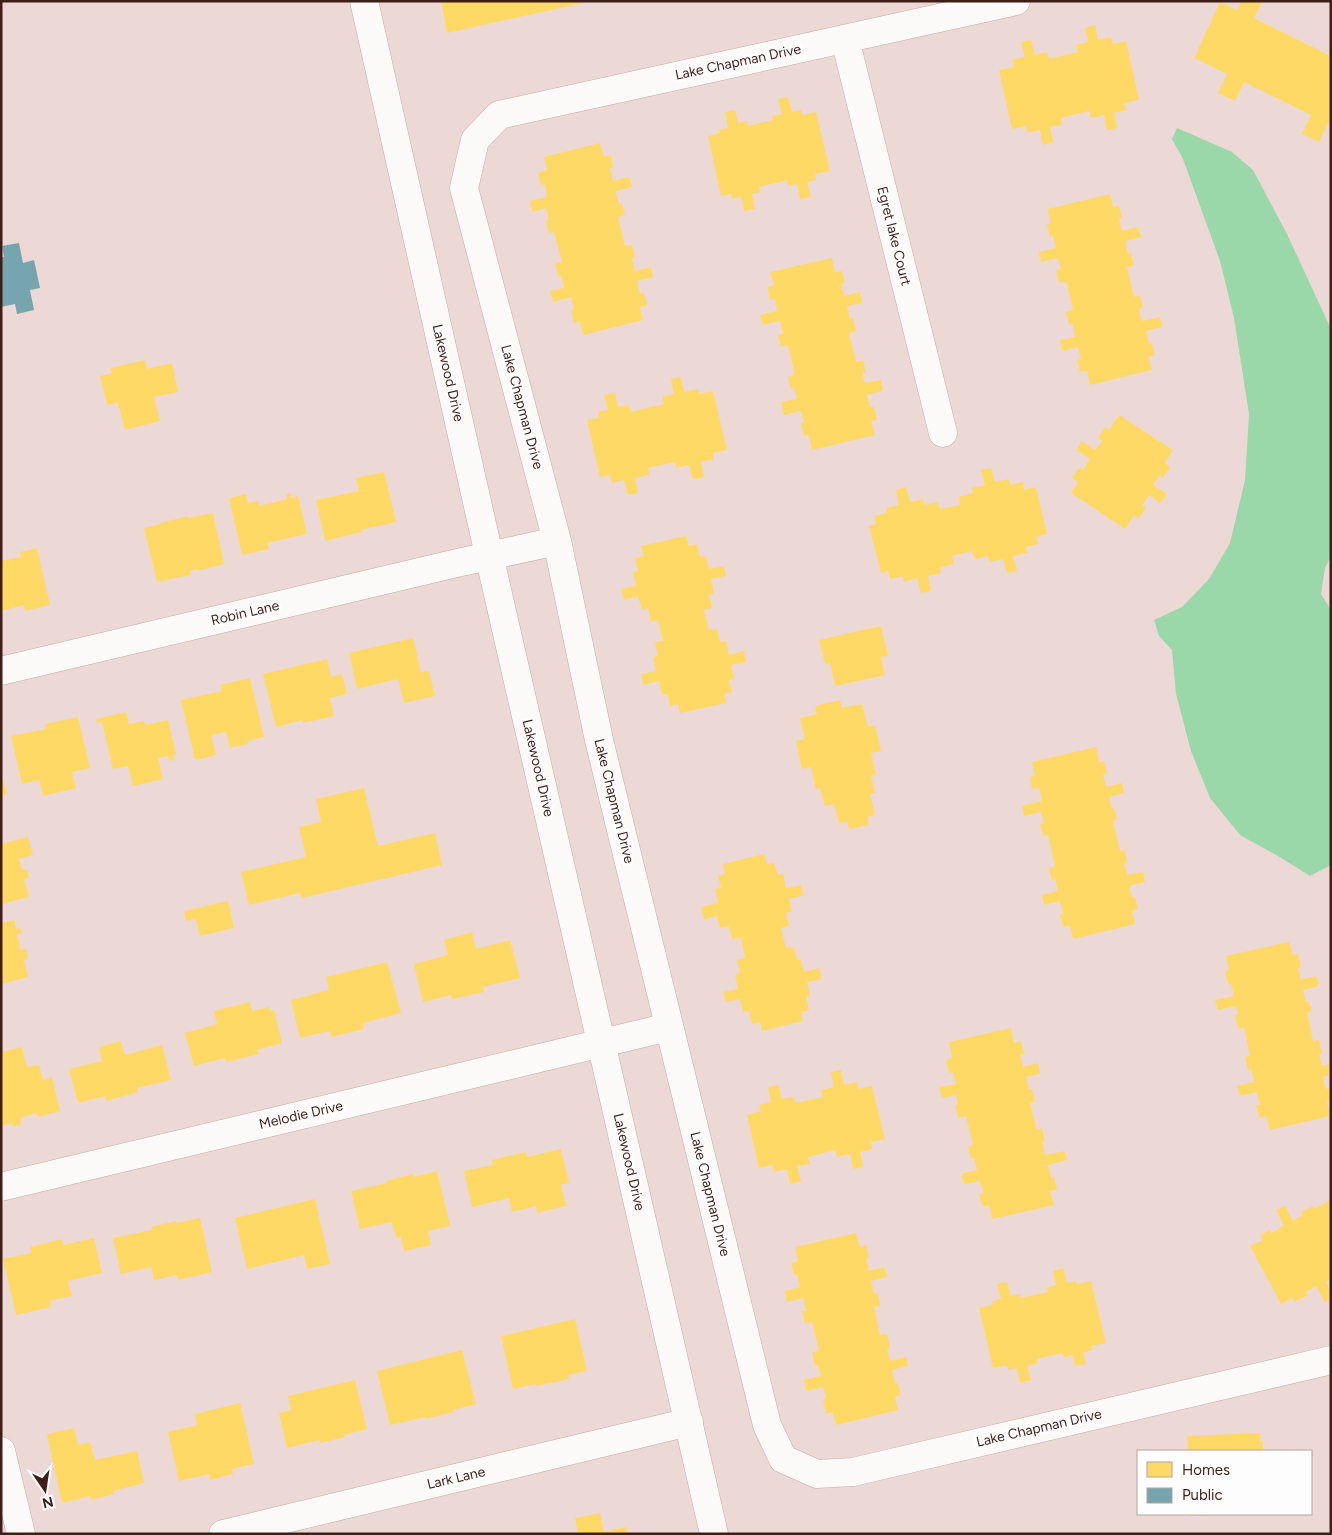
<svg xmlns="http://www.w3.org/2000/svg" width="1332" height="1535" viewBox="0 0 1332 1535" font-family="Figtree,sans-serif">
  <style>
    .water { fill: #9bd8a9 }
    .homes { fill: #ffd966 }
    .public { fill: #76a5af }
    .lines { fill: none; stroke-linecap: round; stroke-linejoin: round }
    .minor-casing { stroke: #c3aba6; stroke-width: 29 }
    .tertiary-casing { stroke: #c3aba6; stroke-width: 29 }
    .minor { stroke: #fcf9f9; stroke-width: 28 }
    .tertiary { stroke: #fcf9f9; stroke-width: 28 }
    .labels { text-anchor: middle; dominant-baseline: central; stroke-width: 5; stroke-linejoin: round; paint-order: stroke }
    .street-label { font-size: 14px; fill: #3f1e18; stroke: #fdfdfd }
  </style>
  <rect width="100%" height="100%" fill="#ecd9d5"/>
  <path class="water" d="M1177,128L1232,152L1253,170L1287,234L1331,329V556L1325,568L1321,594L1331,610V865L1310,876L1278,856L1240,835L1210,798L1191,751L1176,694L1172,650L1159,636L1154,620L1182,607L1209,579L1230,543L1245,480L1249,414L1234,318L1220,261L1183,159L1172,139Z"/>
  <path class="homes" d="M441,1H587V2L447,33Z
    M1242,1H1262L1254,18L1331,56V124L1328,123L1319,142L1302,134L1311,115L1244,82L1235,101L1218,93L1227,74L1194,58L1220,2L1237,10Z
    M1095,25L1098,40L1111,37L1113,44L1126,41L1139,100L1124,103L1126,110L1114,113L1117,128L1107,130L1104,115L1091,118L1089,111L1061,118L1062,125L1050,127L1053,142L1043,145L1040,130L1027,133L1026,126L1012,129L999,70L1014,67L1012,60L1025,57L1021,42L1031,40L1035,55L1047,52L1049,59L1078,52L1076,45L1088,42L1085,28Z
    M788,97L792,112L801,110L802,115L816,112L830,171L815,174L816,180L807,182L811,197L800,199L797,184L788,186L787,180L759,187L760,192L752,194L755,209L744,211L741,196L732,199L731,194L721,196L708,136L720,133L719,130L728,128L725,112L735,110L738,123L747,121L748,126L773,120L772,116L782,114L778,99Z
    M600,143L604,157L611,155L613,168H610L613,181L629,177L632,187L615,191L619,204L622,203L625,215L618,217L625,246L632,245L635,257L632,258L635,271L651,267L653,277L637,281L640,294L644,293L647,305L640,307L643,320L583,335L580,321L574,323L571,310L574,309L571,297L553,302L550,291L564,288L561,275L558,276L555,263L562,262L554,232L549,233L546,221L549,220L546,208L532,212L530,201L547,197L545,184L541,185L538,173L547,170L544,157Z
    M1110,194L1113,207L1119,205L1122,218L1119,219L1122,231L1138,227L1141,237L1125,241L1128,254L1131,253L1134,265L1127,267L1134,297L1140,295L1143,308L1139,309L1142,321L1160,317L1162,327L1146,331L1149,344L1152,343L1155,355L1148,357L1152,370L1090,385L1087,371L1080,372L1077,360L1081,359L1078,347L1062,351L1060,340L1075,337L1073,324L1069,325L1066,312L1073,310L1066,281L1059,283L1056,270L1061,269L1058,258L1041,262L1039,252L1056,248L1053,236L1050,237L1047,224L1051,223L1048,209Z
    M832,258L835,272L842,271L845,283L841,284L844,296L860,292L862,303L847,306L850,319L853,318L856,331L849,333L856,362L863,360L866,373H862L865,383L881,380L883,391L867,395L870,407H874L877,420L871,421L875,435L812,450L809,435L804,436L801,423L804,422L801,411L784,415L781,402L797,399L794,388L791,389L788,377L795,375L788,345L781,347L778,335L783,333L780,321L763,325L760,315L777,311L775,299L770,300L767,287L774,285L770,272Z
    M145,360L147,369L172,363L178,392L154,397L160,421L125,430L118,403L107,405L100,376L112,373L110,368Z
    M681,377L684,392L698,389L699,394L713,391L727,450L713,453L714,459L701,462L704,477L693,479L689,465L676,468L675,462L648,468L649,475L635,478L638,493L628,495L624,480L612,483L610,475L600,477L587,420L599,418L598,412L608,410L604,395L615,393L618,407L629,405L630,412L664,404L662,397L674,394L671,379Z
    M1119,415L1173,450L1165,463L1170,467L1163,478L1160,475L1153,485L1167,494L1161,503L1149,495L1142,506L1146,508L1138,519L1134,515L1125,529L1071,493L1078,482L1072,478L1079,468L1083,470L1090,459L1076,450L1082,441L1095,450L1102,441L1098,438L1105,427L1109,430Z
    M991,468L995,482L1009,479L1010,485L1023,482L1024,490L1036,487L1047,534L1036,537L1038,544L1026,547L1027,553L1013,556L1017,571L1007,573L1003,559L990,562L988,556L974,559L972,551L952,556L954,564L940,567L941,573L928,576L931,591L921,593L917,578L904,582L903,576L890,579L888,571L881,573L869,526L876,524L874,516L887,513L886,508L899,505L896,490L906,487L910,502L923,499L924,505L938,502L940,509L960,505L959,497L973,493L971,488L985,485L981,470Z
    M384,472L396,522L361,530L362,532L325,541L316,500L359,491L356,478Z
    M290,493L291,498L298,496L307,534L267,543L269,549L242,555L229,498L246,494L248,503L258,501L259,506L287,499L286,495Z
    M213,513L224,564L197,571V569L189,571L190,575L157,582L144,528L161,524L160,523L188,516V518Z
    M686,536L689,546L697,544L700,557L706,556L709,569L724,566L726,576L711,579L714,593L709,594L712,608L704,610L709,630L717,629L720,642L726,641L729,655L744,651L746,662L731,665L734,679L729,680L732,692L724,694L726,703L680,713L678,704L670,706L667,694L662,695L659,681L643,685L641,674L656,671L653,657L658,656L655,642L663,641L658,620L651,622L648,608L642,610L638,596L624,600L621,589L636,586L633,572L638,571L635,558L644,556L641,546Z
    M37,548L50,605L25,611L24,605L1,611V561L21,557L20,552Z
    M881,626L888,656L881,657L885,675L835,686L830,663L825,664L819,640Z
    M413,638L421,672L429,671L435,696L404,703L398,679L357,689L349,653Z
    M327,659L331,677L342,674L347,694L330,698L334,716L303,723V720L276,727L263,674Z
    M250,678L264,737L247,741L248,744L230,748L226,732L211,735L216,755L195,760L181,700L222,691L220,685Z
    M840,700L842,708L862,704L868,727L875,725L881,751L871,753L876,775L871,776L875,793L870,794L875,815L868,817L869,825L849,829L847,821L839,823L834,804L825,806L820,788L816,789L811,767L802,769L796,741L805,739L800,718L817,714L815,706Z
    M126,712L129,724L144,721L145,725L168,720L176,754L173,755L174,760L170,761L168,756L158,758L163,779L133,786L128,766L113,769L102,722L97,723L96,719Z
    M78,717L90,768L72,772L76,788L43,796L39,780L22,784L11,736L46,729L45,724Z
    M1096,747L1099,762L1104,761L1107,774H1103L1106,787L1122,783L1124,793L1109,797L1111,808H1114L1117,820L1113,821L1120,851L1125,850L1127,862L1124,863L1127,875L1143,872L1145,882L1129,886L1132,897H1135L1138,909L1132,911L1135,924L1073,939L1070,925L1063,927L1060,914H1063L1060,901L1044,905L1042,895L1058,891L1055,879L1052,880L1049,868L1055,866L1048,835L1043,836L1040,824L1044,823L1041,812L1024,816L1022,806L1042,801L1039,788L1032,789L1030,777L1035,776L1032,762Z
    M1,773L7,794L3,795L4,799L1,800Z
    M364,788L378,846L435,833L442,865L302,898L300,893L249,905L241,872L306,857L299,827L321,822L316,799Z
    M28,837L33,855L19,859L22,870L27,869L29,878L24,879L29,897L1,904V844Z
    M764,854L767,864L774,863L778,875L783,874L786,888L801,885L804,895L789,899L792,911L786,913L789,926L781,928L786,948L794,947L797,960L801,959L804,972L819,968L822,979L807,982L810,996L806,997L809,1010L801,1012L803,1021L762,1031L760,1022L752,1024L749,1011L743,1012L740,999L726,1002L723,992L738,989L735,975L740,973L737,960L745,958L741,938L732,939L729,926L720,928L717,916L704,919L701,907L718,903L715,889L721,888L718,876L725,874L723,864Z
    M228,901L234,928L200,936L196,919L186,921L184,911Z
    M14,920L16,929L20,928L22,933L17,934L21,950L26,949L28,959L24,960L28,977L1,984V923Z
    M472,932L476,949L510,940L520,978L483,987L484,992L452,999L451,995L423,1002L414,964L448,955L444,940Z
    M1289,942L1293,955L1298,954L1301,967L1298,968L1301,980L1316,976L1319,986L1303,990L1306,1002H1309L1312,1011L1307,1012L1313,1041L1319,1040L1322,1054H1319L1322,1066L1331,1064V1075L1323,1077L1326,1089L1329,1088L1331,1094V1101L1327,1102L1330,1116L1270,1130L1266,1116L1259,1118L1256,1105H1260L1257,1092L1240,1096L1237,1086L1254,1082L1251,1069L1248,1070L1245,1057L1250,1056L1244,1027L1238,1029L1235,1015H1238L1236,1006L1218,1010L1215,1000L1234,996L1231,984H1228L1225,971L1229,970L1226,956Z
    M387,962L401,1013L363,1023L364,1029L331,1037L330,1031L300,1038L291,1000L329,990L326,977Z
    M250,1002L252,1011L269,1007L270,1011L274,1010L282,1043L257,1050L259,1054L226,1062L225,1058L194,1066L185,1033L217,1024L214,1011Z
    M1011,1028L1014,1043L1021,1041L1024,1054H1020L1023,1067L1038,1063L1040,1074L1026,1077L1029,1090L1032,1089L1035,1102L1030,1103L1037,1130L1042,1128L1045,1141H1042L1045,1155L1065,1151L1067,1160L1048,1165L1051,1178L1054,1177L1057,1189L1050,1191L1054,1205L992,1219L989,1205L982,1207L979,1194L983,1193L980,1181L964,1184L961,1174L977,1170L974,1158L971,1159L968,1146L973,1145L966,1116L958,1118L955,1105H958L956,1095L942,1098L939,1087L956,1084L953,1072L949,1073L946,1060L952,1058L949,1042Z
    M121,1041L125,1055L162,1045L171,1080L137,1088L138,1092L106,1101L105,1096L78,1103L69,1069L102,1061L99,1047Z
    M22,1047L27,1067L39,1065L43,1080L52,1077L60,1111L38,1117L36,1113L20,1118L21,1125L13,1126L12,1123L1,1126V1052Z
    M841,1070L844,1085L857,1082L858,1089L872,1086L885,1139L871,1142L872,1149L860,1152L863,1167L853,1169L850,1154L837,1157L835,1150L808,1157L810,1164L797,1166L801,1181L790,1184L787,1169L774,1172L773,1165L759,1168L747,1115L761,1111L759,1105L771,1102L768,1087L778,1085L782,1099L794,1097L796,1103L823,1097L821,1090L834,1087L831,1072Z
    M561,1149L569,1183L561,1185L566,1206L537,1213L536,1206L512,1212L509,1198L472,1207L464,1171L493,1165L492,1160L526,1152L527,1157Z
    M437,1171L450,1226L428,1231L431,1245L404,1251L401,1237L396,1238L392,1222L360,1229L351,1191L387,1183L386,1181L413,1174L414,1177Z
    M315,1199L330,1264L307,1269L304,1255L247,1269L235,1218Z
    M1331,1200V1279L1326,1282L1331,1291V1299L1325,1302L1316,1286L1306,1292L1308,1295L1295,1302L1292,1298L1281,1304L1250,1246L1263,1240L1260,1235L1270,1230L1271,1233L1284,1226L1276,1210L1285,1206L1293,1221L1303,1215L1301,1212L1313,1206L1314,1209Z
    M200,1218L212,1272L178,1280L177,1275L154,1280L151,1267L121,1274L113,1238L152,1230L151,1227L176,1221L177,1223Z
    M856,1233L860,1247L866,1245L869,1258H866L869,1271L884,1267L887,1277L871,1281L874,1294L878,1293L880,1306L874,1307L880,1335L887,1334L890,1348L887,1349L890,1361L906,1357L908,1366L892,1370L895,1384L898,1383L901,1395L895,1397L898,1410L836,1425L833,1412L826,1414L823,1399L826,1398L823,1387L806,1391L804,1380L821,1376L818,1365L815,1366L812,1352L819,1351L812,1322L805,1324L802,1311H806L803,1298L787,1302L785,1291L800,1287L797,1275H794L791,1263L798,1261L795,1247Z
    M94,1238L102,1273L68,1281L72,1296L50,1301L51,1307L16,1315L3,1259L31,1253L30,1247L62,1239L63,1245Z
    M1063,1268L1067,1283L1076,1281L1077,1284L1091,1281L1106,1343L1091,1346L1092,1350L1083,1353L1086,1364L1075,1366L1073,1355L1064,1357L1062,1353L1037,1359L1038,1363L1027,1366L1031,1380L1020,1383L1017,1368L1008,1370L1007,1365L993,1368L979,1308L993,1305L992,1301L1001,1299L997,1284L1007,1282L1011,1296L1020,1294L1021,1298L1048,1292L1047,1288L1056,1285L1053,1271Z
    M575,1319L587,1371L568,1375L569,1379L537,1386L536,1384L513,1389L501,1336Z
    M462,1350L476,1404L453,1410V1412L426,1419V1417L390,1425L377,1371Z
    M355,1380L367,1429L344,1435L345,1437L320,1443L319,1440L287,1448L279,1413L291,1410L288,1396Z
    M240,1403L254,1464L232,1469L233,1474L210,1480L209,1474L179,1481L168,1432L197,1425L195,1414Z
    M74,1428L78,1445L90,1442L95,1460L137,1451L144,1483L113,1491L114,1494L91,1500L90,1496L62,1503L47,1434Z
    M1260,1433V1442L1263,1441V1451H1188L1187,1436Z
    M600,1513L604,1532L626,1527L628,1534H578L575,1518Z
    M1189,1514H1219V1515L1189,1516Z"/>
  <path class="public" d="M19,243L23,263L34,260L40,288L30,290L34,310L17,314L15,304L1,307V257H4L2,246Z"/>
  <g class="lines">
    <g class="minor-casing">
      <path id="minor" d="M1016,1L499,115L475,140L464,188L557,541L599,740L767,1425L783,1459L817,1474L853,1472L1331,1360
        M845,39L943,433
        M1,671L457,563L557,541
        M1,1187L669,1027
        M1,1451L21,1534
        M223,1534L689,1422"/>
    </g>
    <g class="tertiary-casing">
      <path id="tertiary" d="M364,1L489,555L714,1534"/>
    </g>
    <use href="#minor" class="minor"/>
    <use href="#tertiary" class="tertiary"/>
  </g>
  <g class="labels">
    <g class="street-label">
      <text transform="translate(738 62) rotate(-12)">Lake Chapman Drive</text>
      <text transform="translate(894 236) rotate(76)">Egret lake Court</text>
      <text transform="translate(448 373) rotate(77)">Lakewood Drive</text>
      <text transform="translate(522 407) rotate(75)">Lake Chapman Drive</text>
      <text transform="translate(245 613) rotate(-13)">Robin Lane</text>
      <text transform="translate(538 768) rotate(77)">Lakewood Drive</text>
      <text transform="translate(614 801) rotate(76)">Lake Chapman Drive</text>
      <text transform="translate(301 1115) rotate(-13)">Melodie Drive</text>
      <text transform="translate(629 1162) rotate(77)">Lakewood Drive</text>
      <text transform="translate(710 1194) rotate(76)">Lake Chapman Drive</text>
      <text transform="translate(1039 1428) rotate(-13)">Lake Chapman Drive</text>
      <text transform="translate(456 1478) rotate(-13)">Lark Lane</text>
    </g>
  </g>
  <rect width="1332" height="1535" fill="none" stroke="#3f1e18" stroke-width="5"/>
  <rect x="1137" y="1450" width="175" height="65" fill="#fdfdfd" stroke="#b1a4a1"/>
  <rect x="1147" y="1462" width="25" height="15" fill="#ffd966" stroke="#b1a4a1"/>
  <text x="1182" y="1475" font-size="15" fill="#3f1e18">Homes</text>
  <rect x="1147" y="1488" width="25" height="15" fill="#76a5af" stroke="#b1a4a1"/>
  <text x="1182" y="1500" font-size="15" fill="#3f1e18">Public</text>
  <g transform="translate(45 1490) rotate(167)" stroke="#fdfdfd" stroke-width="4" paint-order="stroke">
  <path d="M0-4L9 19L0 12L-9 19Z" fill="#3f1e18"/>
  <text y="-8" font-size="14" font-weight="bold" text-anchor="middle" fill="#3f1e18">N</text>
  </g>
</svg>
